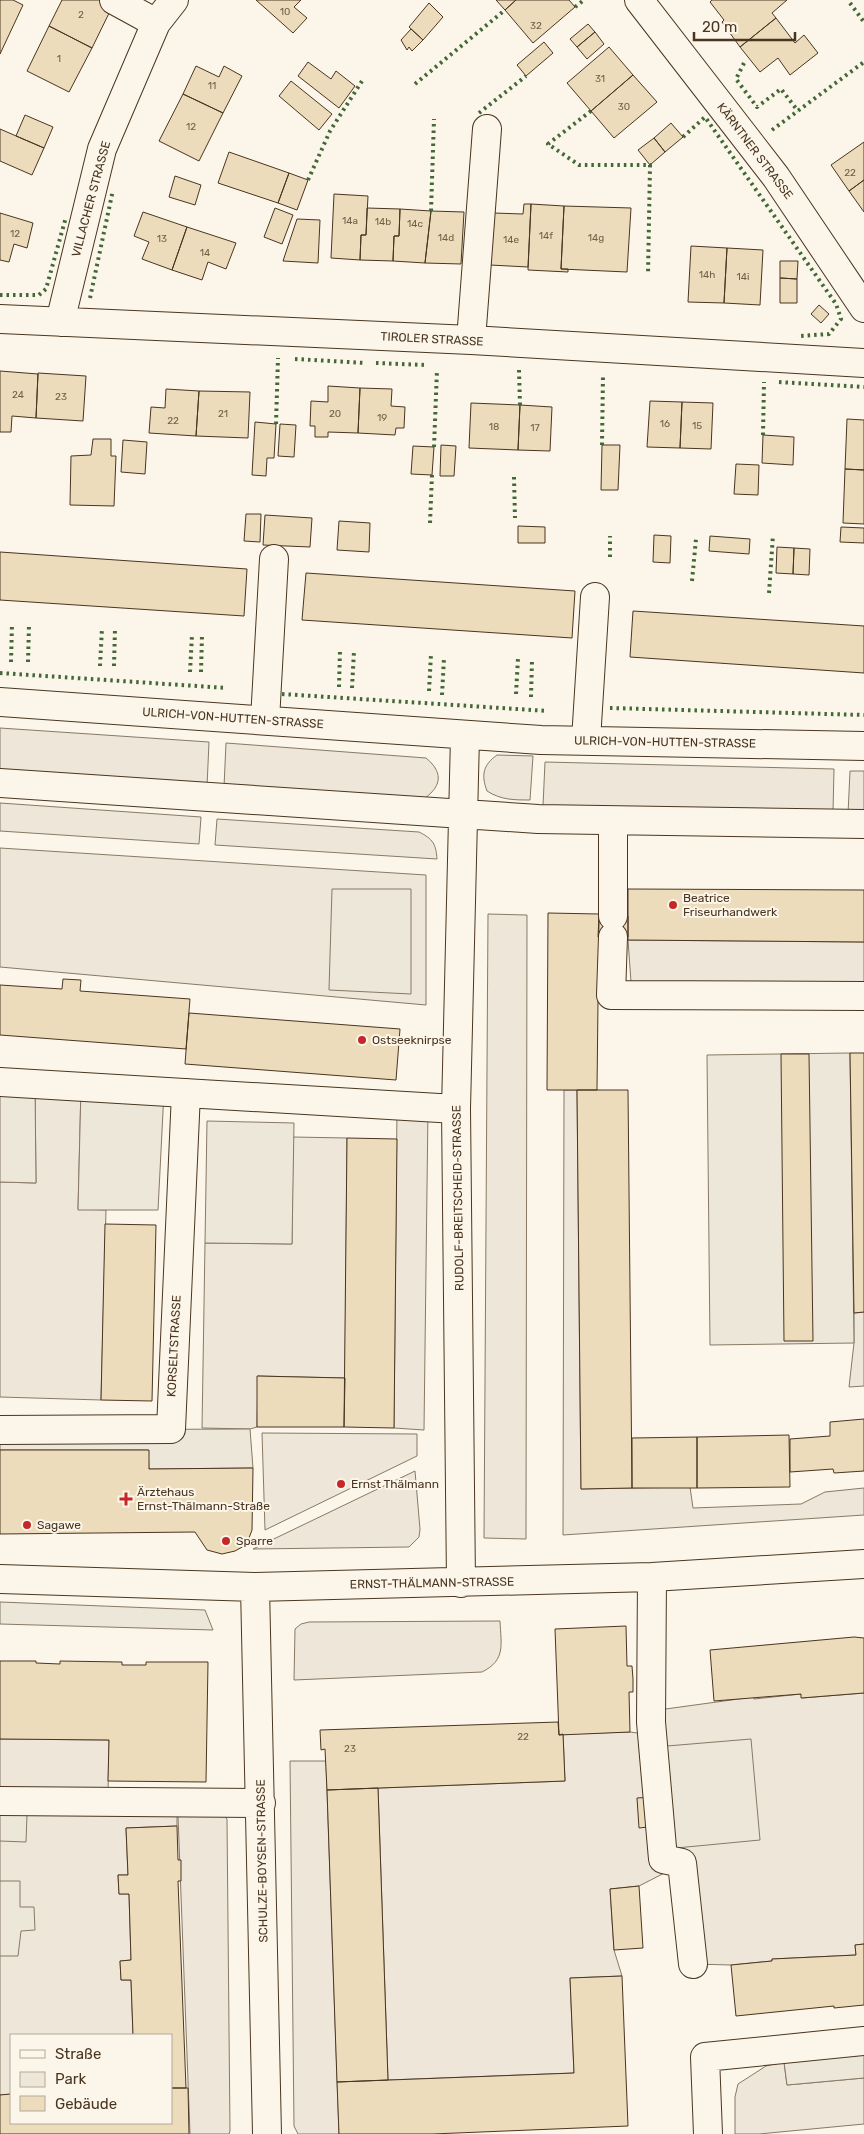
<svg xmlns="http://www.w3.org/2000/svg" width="864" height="2134" viewBox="0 0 864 2134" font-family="Rubik,sans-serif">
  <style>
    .green { fill: #ede6d9; stroke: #887966 }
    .parking { fill: #ede7d9; stroke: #887966 }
    .building { fill: #ecdcbc; stroke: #4a3520 }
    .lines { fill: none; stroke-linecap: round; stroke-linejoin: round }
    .minor-casing { stroke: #4a3520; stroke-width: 30 }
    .minor { stroke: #fbf6e9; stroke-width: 28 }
    .hedge { stroke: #436837; stroke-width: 4; stroke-dasharray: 2.5 4; stroke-linecap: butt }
    .poi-dot { fill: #c62828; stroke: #fbf6e9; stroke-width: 2 }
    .labels { text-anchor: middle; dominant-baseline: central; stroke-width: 4; stroke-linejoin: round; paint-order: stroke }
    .number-label { font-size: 10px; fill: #725f47 }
    .street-label { font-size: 12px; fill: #4a3520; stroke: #fbf6e9 }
    .poi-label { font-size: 12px; fill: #4a3520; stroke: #fbf6e9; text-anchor: start }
  </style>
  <rect width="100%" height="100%" fill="#fbf6e9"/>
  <path class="green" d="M0,728L209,742L207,787L0,772Z
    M226,743L426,758C442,771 443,785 425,798L224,787Z
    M497,755L533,756L530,800C514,800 501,800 487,791C481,775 483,765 497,755Z
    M545,762L834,769L833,812L543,806Z
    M850,771H864V813L848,814Z
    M0,803L201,817L199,844L0,831Z
    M217,819L419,832C433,839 436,844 437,859L215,845Z
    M0,848L426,875V1005L0,967Z
    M488,914L527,915L526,1539L484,1538Z
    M628,940L864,942V996H632Z
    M35,1084L81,1087L78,1209L106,1210L101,1400L0,1397V1182L36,1183Z
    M564,1090H577L581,1489L690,1487L693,1508L801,1504L825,1492L864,1488V1515L563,1535Z
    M397,1106L428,1108L424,1430L394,1428Z
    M293,1137L347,1138L345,1378L258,1376L257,1427L250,1429L202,1428L205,1243L292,1244Z
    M864,1312V1386L849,1387L854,1343V1313Z
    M262,1433L417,1434V1456L265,1530Z
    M415,1471L420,1529L419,1537L409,1547L253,1549Z
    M500,1621C501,1645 506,1660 482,1672L294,1680L295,1629L301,1624L309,1622Z
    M864,1693V1944L855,1945L856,1955L772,1959V1961L731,1965L693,1964L682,1864L639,1886L610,1889L614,1950L622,1976L570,1978L574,2073L388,2080L378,1788L565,1781L563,1734L630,1732L652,1735L651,1711L753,1697L754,1699L801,1694L802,1698Z
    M0,1739L109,1740L108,1793H177V1826L126,1828L128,1875H118L119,1894H129L131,1960L120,1961L121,1980H131L133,2035H11V2094L0,2095Z
    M290,1761H326L339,2134H298L294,2126Z
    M222,1813L227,1819L230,2131L229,2134H190L178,1816Z
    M784,2062L787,2085L864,2078V2124L759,2134H735V2097L738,2084L766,2066Z"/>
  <path class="parking" d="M332,889H411V994L329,990Z
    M850,1053L854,1343L710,1345L707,1055Z
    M0,1082L35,1084L36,1183L0,1182Z
    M81,1087L164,1092L158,1210H78Z
    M207,1121L294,1123L292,1244L205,1243Z
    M250,1429L253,1468L149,1469L148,1450H0V1430Z
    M0,1602L205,1610L213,1630L0,1624Z
    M751,1739L760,1840L676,1848L667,1746Z
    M0,1815H27L26,1842L0,1841Z
    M0,1881H20V1907H34L35,1930L21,1931L18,1956H0Z
    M864,2055V2078L787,2085L784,2062Z"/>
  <path class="building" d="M0,0H13L23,5L0,54Z
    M62,0H107L114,3L92,48L49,26Z
    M256,0H301L294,7L307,18L293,33Z
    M496,0H516L505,10Z
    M516,0H569L575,7L533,43L505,10Z
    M712,0H787L772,13L776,18L740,47L722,22L724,20L710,2Z
    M429,3L443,17L423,40L409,27Z
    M776,18L795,43L804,35L818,53L790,75L778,58L760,72L740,47Z
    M588,24L595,32L577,47L570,39Z
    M49,26L92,48L69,92L27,71Z
    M411,29L423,40L412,51L409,47L407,50L401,40Z
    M595,32L604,44L587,59L577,47Z
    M544,42L553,53L526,76L517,65Z
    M609,47L633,75L591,111L567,83Z
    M308,62L331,79L336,71L355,86L339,108L298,76Z
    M196,66L219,77L224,66L242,76L223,113L183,94Z
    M633,75L657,102L614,138L591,111Z
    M291,81L332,114L319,130L279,96Z
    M183,94L223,113L199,161L159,141Z
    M25,115L53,127L44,148L16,136Z
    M671,123L683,137L665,152L654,138Z
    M0,129L44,148L32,175L0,161Z
    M654,138L665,152L650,165L638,150Z
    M864,142V180L849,191L831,165Z
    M229,152L289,173L278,203L218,183Z
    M289,173L308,180L297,210L278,203Z
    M175,176L201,185L195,205L169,197Z
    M864,180V212L849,191Z
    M334,194L368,196L366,235H361L360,260L331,258Z
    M524,204H531L528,267L490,265L493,213L523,214Z
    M531,204L564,206L561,269H568V272L528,270Z
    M564,206L631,208L627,272L561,269Z
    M275,208L293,215L282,244L264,237Z
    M367,208L400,209L399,236H394L393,261L360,260L361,235H366Z
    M400,209L431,211L425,263L393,261L394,236H399Z
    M431,211L464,212L461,264L425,263Z
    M143,212L187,227L172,270L142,259L149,242L134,236Z
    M0,213L33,223L27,248L14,244L9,262L0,260Z
    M297,219L320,220L318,263L283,261Z
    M187,227L236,243L226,269L208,262L202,280L172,270Z
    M691,246L727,248L724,303L688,302Z
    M727,248L763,250L760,305L724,303Z
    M780,261H798L797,279L780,278Z
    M780,278L797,279V303H780Z
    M819,305L829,314L821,323L811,314Z
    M0,371L38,374L36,418L12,416L11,432H0Z
    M38,373L86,376L83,421L36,418Z
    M328,386L360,388L358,433L328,432V437H315V426H310L311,401L328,402Z
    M360,388L392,389L391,406L405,407L404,428H396L395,435L358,433Z
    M166,389L199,391L196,436L149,433L151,407L165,408Z
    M199,391L250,392L248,438L196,436Z
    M650,401L682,402L680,448L647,447Z
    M682,402L713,403L711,449L680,448Z
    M471,403L520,405L518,450L469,448Z
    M520,405L552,407L550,451L518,450Z
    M847,419L864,420V470L845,469Z
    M255,422L276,424L274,458H267L266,476L252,475Z
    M280,424L296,425L294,457L278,456Z
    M763,435L794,437L793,465L762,463Z
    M93,439H111V456H116L114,506L70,505L71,456L91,455Z
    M123,440L147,442L145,474L121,472Z
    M441,445L456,446L454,476H440Z
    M602,445H620L618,490H601Z
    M413,446L434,447L432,475L411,474Z
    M736,464L759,465L758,495L734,494Z
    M845,469L864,470V524L843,523Z
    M246,514H261L260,542L244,541Z
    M265,515L312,518L310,547L263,545Z
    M339,521L370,523L369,552L337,550Z
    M518,526L545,527V543H518Z
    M841,527L864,528V543L840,542Z
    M654,535L671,536L670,563L653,562Z
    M710,536L750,539L749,554L709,551Z
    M777,547L794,548L793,574L776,573Z
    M794,548L810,549L809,575L793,574Z
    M0,552L247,569L244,616L0,600Z
    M306,573L575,591L572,638L302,620Z
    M633,611L864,626V673L630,657Z
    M628,889L864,890V942L628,940Z
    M548,913L599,914L597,1090H547Z
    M599,916H628V937H598Z
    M63,979L81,980L80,991L190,999L186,1049L0,1035V985L62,989Z
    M189,1013L400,1029L396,1080L185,1064Z
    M850,1053H864V1312L854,1313Z
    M781,1054H809L813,1341H784Z
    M577,1090H628L632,1488L581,1489Z
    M347,1138L397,1139L394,1428L344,1427Z
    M105,1224L156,1225L152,1401L101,1400Z
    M257,1376L345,1378L344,1427H257Z
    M864,1419V1471L834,1473L833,1469L790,1472V1439L830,1436V1422Z
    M789,1435L790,1487L697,1488V1437Z
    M697,1437V1488H632V1438Z
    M0,1450H149V1469L253,1468L252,1530L249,1538L244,1546L235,1551L222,1554L207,1550L195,1532L0,1534Z
    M626,1626L627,1666H632L633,1679V1692H629L630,1732L559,1735L555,1629Z
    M854,1637L864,1638V1693L801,1698V1694L714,1701L710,1650Z
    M0,1661H36V1663L60,1664V1661L122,1662V1665H146V1662H208L206,1782L108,1781L109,1740L0,1739Z
    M558,1722L559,1735L563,1734L565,1781L327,1790L325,1749L321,1750L320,1730Z
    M378,1788L388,2080L337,2082L327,1790Z
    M653,1797L656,1826L639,1828L637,1798Z
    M177,1826L178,1860H181V1881H178L186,2088H171V2035H133L131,1980H121L120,1961L131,1960L129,1894H119L118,1875H128L126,1828Z
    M639,1886L643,1948L614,1950L610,1889Z
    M864,1944V2005L834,2008V2006L736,2016L731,1965L772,1961V1959L856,1955L855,1945Z
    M622,1976L628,2126L432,2134H339L337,2082L574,2073L570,1978Z
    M171,2088H188L189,2134H0V2095L11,2094V2123H171Z"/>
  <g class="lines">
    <g class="minor-casing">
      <path id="minor" d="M114,0L156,23
        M639,0L776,177L864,308
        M0,319L471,340L864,363
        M60,322L102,149L156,23L174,0
        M471,340L487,129
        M0,702L541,740L864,746
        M265,720L274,559
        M586,740L595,597
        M0,783L538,819L864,824
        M613,821V916
        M613,937L611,995L864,996
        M0,1082L456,1109
        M0,1430L171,1429L186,1093
        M652,1577L651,1722L663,1859L682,1863L693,1964
        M0,1579L255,1587L652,1577L864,1564
        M461,1583L456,1109L465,736
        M255,1587L267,2134
        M0,1801L261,1803
        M708,2134L705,2057L864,2041"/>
    </g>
    <use href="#minor" class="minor"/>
    <path class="hedge" d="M850,3L864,22
      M575,7L584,0
      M744,63L736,79L757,107L781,89L798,111
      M415,84L505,10
      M591,111L548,144L579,165H650L648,275
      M479,113L526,76
      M772,130L864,62
      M683,137L705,117L836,304L841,319L829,334L800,336
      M308,180L330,131L362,81
      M431,211L434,119
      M0,295H39L46,289L66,217
      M90,298L113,190
      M295,359L366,363
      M376,363L425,365
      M519,370L520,405
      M779,382L864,387
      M276,424L278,358
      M763,435L764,382
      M602,445L603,375
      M434,447L437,370
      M514,477L515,518
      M430,523L432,475
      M610,557V536
      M692,581L696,539
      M769,593L773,535
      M11,662L12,624
      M28,662L29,625
      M100,666L102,628
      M114,666L115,629
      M190,672L192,635
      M201,672L202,635
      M0,673L227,688
      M339,687L340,650
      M352,688L354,651
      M429,691L431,654
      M282,694L548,711
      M516,694L518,658
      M442,695L444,658
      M531,697L532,660
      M610,708L864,715"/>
  </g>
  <g class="poi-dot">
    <circle cx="673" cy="905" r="5"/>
    <circle cx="362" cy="1040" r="5"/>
    <circle cx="341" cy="1484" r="5"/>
    <path d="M123.5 1491.5h5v5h5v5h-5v5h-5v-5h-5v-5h5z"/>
    <circle cx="27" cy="1525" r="5"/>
    <circle cx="226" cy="1541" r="5"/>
  </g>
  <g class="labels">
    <g class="number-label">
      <text x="285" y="12">10</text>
      <text x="81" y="15">2</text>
      <text x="536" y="26">32</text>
      <text x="59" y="59">1</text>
      <text x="600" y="79">31</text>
      <text x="212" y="86">11</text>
      <text x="624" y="107">30</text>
      <text x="191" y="127">12</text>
      <text x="850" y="173">22</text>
      <text x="350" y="221">14a</text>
      <text x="383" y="222">14b</text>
      <text x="415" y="224">14c</text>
      <text x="15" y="234">12</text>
      <text x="546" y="236">14f</text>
      <text x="446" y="238">14d</text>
      <text x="596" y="238">14g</text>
      <text x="162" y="239">13</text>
      <text x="511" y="240">14e</text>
      <text x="205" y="253">14</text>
      <text x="707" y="275">14h</text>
      <text x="743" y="277">14i</text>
      <text x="18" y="395">24</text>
      <text x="61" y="397">23</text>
      <text x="223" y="414">21</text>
      <text x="335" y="414">20</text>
      <text x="382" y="418">19</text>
      <text x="173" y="421">22</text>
      <text x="665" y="424">16</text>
      <text x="697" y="426">15</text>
      <text x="494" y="427">18</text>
      <text x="535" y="428">17</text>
      <text x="523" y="1737">22</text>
      <text x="350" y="1749">23</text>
    </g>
    <g class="street-label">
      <text transform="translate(755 151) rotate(53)">KÄRNTNER STRASSE</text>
      <text transform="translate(91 199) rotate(-75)">VILLACHER STRASSE</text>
      <text transform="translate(432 339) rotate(3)">TIROLER STRASSE</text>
      <text transform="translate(233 718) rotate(4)">ULRICH-VON-HUTTEN-STRASSE</text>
      <text transform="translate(665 742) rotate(1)">ULRICH-VON-HUTTEN-STRASSE</text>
      <text transform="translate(458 1198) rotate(-91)">RUDOLF-BREITSCHEID-STRASSE</text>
      <text transform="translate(174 1346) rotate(-87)">KORSELTSTRASSE</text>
      <text transform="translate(432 1583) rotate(-1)">ERNST-THÄLMANN-STRASSE</text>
      <text transform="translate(262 1861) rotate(-91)">SCHULZE-BOYSEN-STRASSE</text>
    </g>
    <g class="poi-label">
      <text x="683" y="898">Beatrice<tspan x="683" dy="14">Friseurhandwerk</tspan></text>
      <text x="372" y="1040">Ostseeknirpse</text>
      <text x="351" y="1484">Ernst Thälmann</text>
      <text x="137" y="1492">Ärztehaus<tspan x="137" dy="14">Ernst-Thälmann-Straße</tspan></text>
      <text x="37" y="1525">Sagawe</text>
      <text x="236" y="1541">Sparre</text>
    </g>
  </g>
  <rect x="10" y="2034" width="162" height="90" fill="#fbf6e9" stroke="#b4a999"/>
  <rect x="20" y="2050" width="25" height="8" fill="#fbf6e9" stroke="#b4a999"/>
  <text x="55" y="2059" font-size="15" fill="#4a3520">Straße</text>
  <rect x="20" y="2072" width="25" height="15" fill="#ede6d9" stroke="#b4a999"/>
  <text x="55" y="2084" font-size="15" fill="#4a3520">Park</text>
  <rect x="20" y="2096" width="25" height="15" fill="#ecdcbc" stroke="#b4a999"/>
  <text x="55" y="2109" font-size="15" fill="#4a3520">Gebäude</text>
  <path d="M694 32v8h101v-8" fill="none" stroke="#4a3520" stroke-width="2.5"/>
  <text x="702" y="32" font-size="15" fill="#4a3520" stroke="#fbf6e9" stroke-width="4" paint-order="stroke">20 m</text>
</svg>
